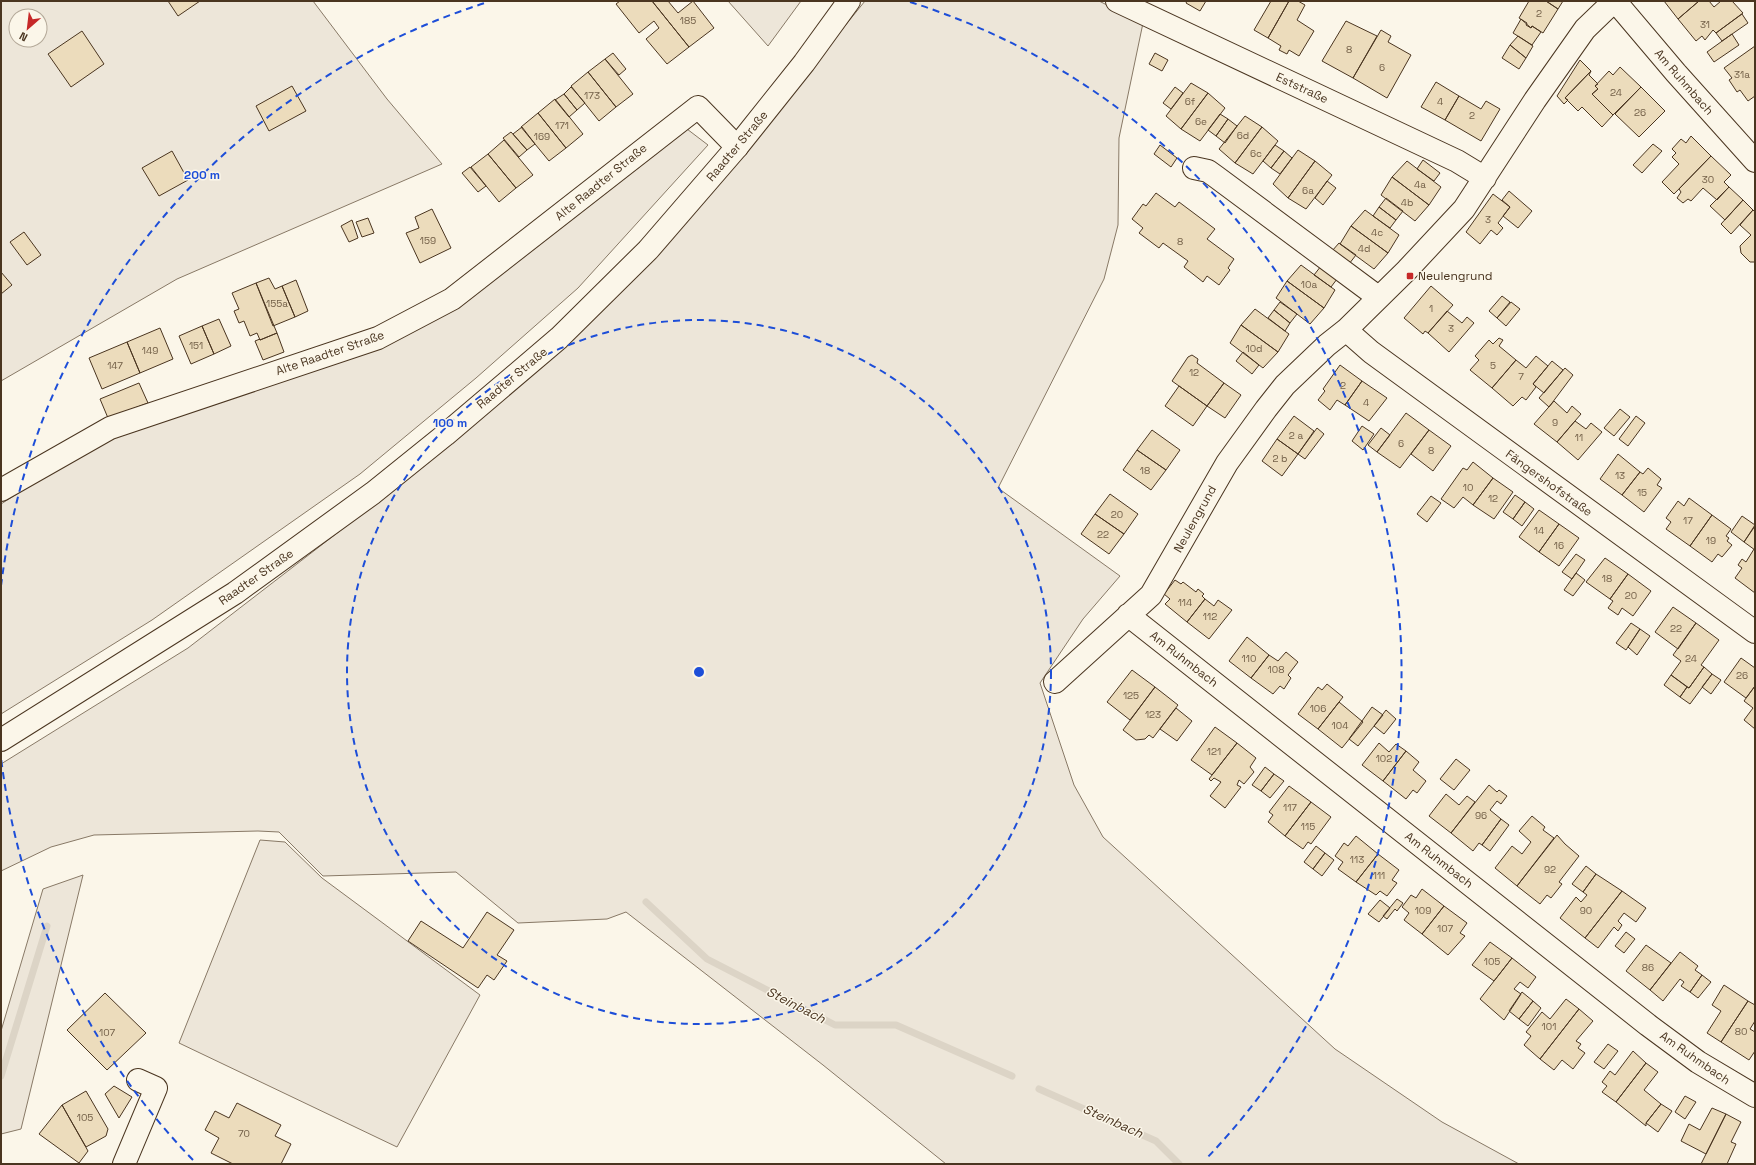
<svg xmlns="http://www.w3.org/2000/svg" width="1756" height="1165" viewBox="0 0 1756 1165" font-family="'Space Grotesk',sans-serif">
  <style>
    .green { fill: #ede6d9; stroke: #887966; fill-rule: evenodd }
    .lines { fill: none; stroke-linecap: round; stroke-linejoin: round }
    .stream { stroke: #dcd4c6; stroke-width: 7 }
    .building { fill: #ecdcbc; stroke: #4a3520 }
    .minor-casing { stroke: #4a3520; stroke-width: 24 }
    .major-casing { stroke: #4a3520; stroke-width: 24 }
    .minor { stroke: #fbf6e9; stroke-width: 22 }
    .major { stroke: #fbf6e9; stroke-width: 22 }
    .ring { fill: none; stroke: #1d4ed8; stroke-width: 2; stroke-dasharray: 7 5 }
    .poi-dot { fill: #c62828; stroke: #fbf6e9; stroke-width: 1.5 }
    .labels { text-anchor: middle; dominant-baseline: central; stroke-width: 3; stroke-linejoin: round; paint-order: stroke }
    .number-label { font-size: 10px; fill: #725f47 }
    .street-label { font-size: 12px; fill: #4a3520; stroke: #fbf6e9 }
    .poi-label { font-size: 12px; fill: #4a3520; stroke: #fbf6e9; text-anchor: start }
    .water-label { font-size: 13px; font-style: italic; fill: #4a3520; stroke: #fbf6e9 }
    .centre { fill: #1d4ed8; stroke: #fbf6e9; stroke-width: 2 }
    .ring-label { font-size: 12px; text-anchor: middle; font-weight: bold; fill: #1d4ed8; stroke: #fbf6e9; stroke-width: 3; stroke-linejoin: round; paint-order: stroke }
  </style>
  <rect width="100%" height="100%" fill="#fbf6e9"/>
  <path class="green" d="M1,1H313L387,99L442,164L177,279L1,381ZM16,16H40V40H16Z
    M728,1H801L768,46Z
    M865,1H1099L1143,23L1119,138L1118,225L1104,279L998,488L1120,576L1083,619L1040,683L1074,785L1103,837L1335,1049L1442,1122L1519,1164H946L823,1065L626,912L607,919L518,923L456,872L323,876L279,832L258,831L94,835L51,847L1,871V764L188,648L376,503L742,153Z
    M687,129L708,145L578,288L476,378L360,474L152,620L1,714V504L114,432L377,342Z
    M260,840L285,842L322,878L480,995L397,1147L179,1043Z
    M83,875L21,1129L1,1134V1031L43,889Z"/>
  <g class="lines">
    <path class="stream" d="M646,902L707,959L835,1025H896L1012,1076
      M1,1076L47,926
      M1039,1089L1156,1141L1179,1164"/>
  </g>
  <path class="building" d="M168,1H200L178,16Z
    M620,1H652L689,47L667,64L646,39L659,28L654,21L639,33L616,4Z
    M652,1H668L678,13L693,1L714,28L689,47Z
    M1187,1H1206L1200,11L1186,3Z
    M1271,1H1289L1268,38L1254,30Z
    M1289,1H1298L1305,5L1297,20L1314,31L1299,56L1289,50L1287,54L1279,50L1281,46L1268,38Z
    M1529,1H1546L1558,9L1543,33L1532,26L1531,28L1526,25L1527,23L1519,18Z
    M1546,1H1563L1558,9Z
    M1664,1H1699L1678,19Z
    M1699,1H1709L1714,7L1721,1H1732L1743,13L1716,33L1713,30L1705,40L1702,36L1696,41L1678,19Z
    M1742,14L1748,23L1722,41L1716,33Z
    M1521,19L1531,28L1532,26L1541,32L1532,45L1513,33Z
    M1346,21L1377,36L1353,78L1322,61Z
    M1381,30L1391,36L1388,42L1411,55L1387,98L1353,78Z
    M82,31L104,64L71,87L48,54Z
    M1732,34L1739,45L1714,62L1707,52Z
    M1518,36L1533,46L1526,58L1510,45Z
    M1510,45L1526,58L1519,69L1502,58Z
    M1755,46V96L1748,101L1740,90L1737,92L1729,80L1732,78L1724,68Z
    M613,53L626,69L619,75L605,59Z
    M1155,53L1168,60L1162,71L1149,64Z
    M605,59L633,94L616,107L588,72Z
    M1580,60L1591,71L1565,98L1568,100L1564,104L1557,96Z
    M1620,67L1641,87L1613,115L1592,94L1598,89L1595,86L1609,71L1613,75Z
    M1591,71L1589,75L1598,84L1595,86L1598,89L1592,94L1613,115L1602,127L1582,107L1578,111L1565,98Z
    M588,72L616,107L599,121L571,86Z
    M1436,82L1459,96L1445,120L1421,107Z
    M1191,83L1208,93L1181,129L1166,116Z
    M292,86L306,111L269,131L256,106Z
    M571,87L585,103L577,110L564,94Z
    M1175,87L1183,93L1171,109L1163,103Z
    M1641,87L1665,111L1639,137L1615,114Z
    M1208,93L1225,108L1200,141L1181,129Z
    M564,94L577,110L569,117L555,100Z
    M1459,96L1481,109L1486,101L1500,109L1481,141L1445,120Z
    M555,99L583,134L566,148L538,113Z
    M538,113L566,148L549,161L521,127Z
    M1220,114L1228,119L1216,136L1208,130Z
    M1245,116L1262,127L1235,163L1219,149Z
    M1228,119L1237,126L1225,143L1216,136Z
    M522,127L535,144L527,150L513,134Z
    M1262,127L1278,141L1253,174L1235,163Z
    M511,132L527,150L519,157L503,138Z
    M1691,136L1711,156L1674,194L1662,182L1679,164L1672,157L1676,153L1672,149L1681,139L1686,143Z
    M504,140L533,175L516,188L488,154Z
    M1653,144L1662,151L1642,173L1633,165Z
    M1160,145L1177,158L1171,167L1154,154Z
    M1275,145L1284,151L1271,168L1263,161Z
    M1298,150L1315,161L1288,198L1273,184Z
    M172,151L188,180L159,196L142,168Z
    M1284,151L1292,158L1280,174L1271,168Z
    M488,154L516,188L499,202L471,167Z
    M1711,156L1731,175L1724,182L1729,187L1717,200L1703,188L1691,201L1688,199L1683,203L1677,198L1681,192L1679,189Z
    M1423,160L1440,173L1434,181L1417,169Z
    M1315,161L1332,175L1306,209L1288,198Z
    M1407,161L1441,187L1429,205L1392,177Z
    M470,167L486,186L478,192L462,173Z
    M1392,177L1429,205L1415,221L1381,195Z
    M1327,181L1336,188L1323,205L1315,198Z
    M1729,187L1743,200L1725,220L1710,206Z
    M1509,191L1532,211L1518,228L1503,216L1510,207L1502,200Z
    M1156,193L1175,207L1179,202L1215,229L1207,239L1234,259L1228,268L1230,270L1219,285L1207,276L1203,282L1184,267L1188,261L1163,243L1159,248L1139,233L1143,228L1132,219L1143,204L1146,206Z
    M1493,194L1510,207L1498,223L1503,228L1497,235L1491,230L1480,244L1466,232Z
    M1386,198L1403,211L1396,220L1379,207Z
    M1743,200L1753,210L1731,234L1721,224Z
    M1379,207L1396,220L1390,228L1373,216Z
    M432,209L451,248L420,263L406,233L419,228L415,217Z
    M1365,210L1399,235L1388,253L1351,226Z
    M1753,210L1755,212V262H1750L1741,253L1740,246L1751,235L1740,225Z
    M368,218L374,233L362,237L356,222Z
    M352,220L358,238L349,242L341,226Z
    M1351,226L1388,253L1374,269L1340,244Z
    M24,232L41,255L27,265L10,242Z
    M1339,243L1356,255L1349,264L1332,251Z
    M1301,265L1335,290L1324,308L1287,281Z
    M1321,266L1337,279L1331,287L1314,275Z
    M1,272L12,285L1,294Z
    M269,278L275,289L282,286L295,317L273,326L256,283Z
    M296,280L308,311L295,317L282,286Z
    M1287,281L1324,308L1310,324L1276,298Z
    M256,283L277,333L260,340L257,333L250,336L244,321L239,323L234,311L239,309L232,293Z
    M1431,286L1453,305L1428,333L1425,331L1423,334L1404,318Z
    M1502,296L1510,302L1497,318L1489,311Z
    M1280,302L1297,314L1290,323L1274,310Z
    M1511,302L1520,309L1506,326L1497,318Z
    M1255,309L1289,334L1278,352L1241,325Z
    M1274,310L1290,323L1285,331L1268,318Z
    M1447,311L1462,323L1467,317L1474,323L1449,352L1428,333Z
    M219,319L231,346L214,354L202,326Z
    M1241,325L1278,352L1263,368L1230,343Z
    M202,326L214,354L191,364L179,336Z
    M160,328L173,359L140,373L127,342Z
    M277,333L284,352L263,360L255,341L260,339V340Z
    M1499,338L1503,340L1499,346L1516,360L1492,388L1470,370L1479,360L1475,356L1489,340L1493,344Z
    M127,342L140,373L102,389L89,358Z
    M1243,352L1259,365L1252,374L1236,361Z
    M1192,355L1198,359L1197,363L1224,383L1207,406L1172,381L1188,357Z
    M1536,356L1548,366L1533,384L1536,387L1526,400L1522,397L1513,406L1492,388L1516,360L1526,368Z
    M1552,361L1563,370L1544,393L1533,384Z
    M1340,365L1362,381L1345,405L1337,400L1330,410L1318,400L1325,391L1323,389Z
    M1565,368L1573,375L1549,407L1539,398Z
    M1362,381L1387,398L1369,421L1345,405Z
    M139,383L148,403L108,418L100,399Z
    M1224,383L1241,395L1225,418L1207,406Z
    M1179,386L1207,406L1193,426L1165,406Z
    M1554,401L1567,413L1572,406L1581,414L1557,442L1534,424Z
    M1620,409L1630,417L1614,436L1604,428Z
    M1406,413L1429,430L1400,468L1377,452Z
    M1294,416L1314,431L1298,454L1277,439Z
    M1636,416L1645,423L1628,446L1619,439Z
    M1575,421L1586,429L1591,423L1602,432L1578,460L1557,442Z
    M1362,426L1374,434L1363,450L1352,441Z
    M1317,428L1324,434L1305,459L1298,454Z
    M1381,428L1390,435L1377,452L1368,445Z
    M1152,430L1180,450L1166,470L1137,450Z
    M1429,430L1451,446L1433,471L1411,454Z
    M1277,439L1298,454L1282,476L1262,461Z
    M1137,450L1166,470L1151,490L1123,470Z
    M1618,454L1640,472L1622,495L1600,479Z
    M1473,462L1493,478L1473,505L1463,497L1454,508L1441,499L1463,468L1467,470Z
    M1648,468L1661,479L1657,485L1662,488L1644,512L1622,495L1640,472L1643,474Z
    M1493,478L1513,492L1494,519L1473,505Z
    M1110,494L1138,514L1124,534L1095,514Z
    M1515,495L1525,502L1513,519L1503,512Z
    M1431,496L1441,503L1427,522L1417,514Z
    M1689,498L1712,515L1690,546L1666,529L1671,522L1666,518L1678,501L1684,506Z
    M1525,502L1534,509L1522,526L1513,519Z
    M1539,510L1559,524L1539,552L1519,537Z
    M1095,514L1124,534L1109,554L1081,534Z
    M1712,515L1731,529L1726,536L1729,538L1727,541L1732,545L1722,557L1718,554L1712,562L1690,546Z
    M1742,516L1755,525L1744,542L1731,532Z
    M1559,524L1579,538L1559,566L1539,552Z
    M1755,526V550L1744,542Z
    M1754,549L1755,550V593L1735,578L1742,568L1738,565L1742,559L1746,562Z
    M1576,554L1585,560L1572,579L1562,572Z
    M1605,558L1628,574L1610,599L1586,582Z
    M1576,573L1585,580L1573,596L1564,590Z
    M1628,574L1651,591L1633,616L1622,608L1618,615L1608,608L1613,601L1610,599Z
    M1175,580L1181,584L1183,582L1196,592L1198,589L1204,594L1202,596L1205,599L1187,622L1165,604L1170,599L1164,594Z
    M1205,599L1214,606L1218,600L1232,610L1209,639L1187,622Z
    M1673,607L1696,623L1678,649L1655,632Z
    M1631,623L1640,629L1626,650L1616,643Z
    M1696,623L1719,640L1701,665L1704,667L1689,688L1671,675L1681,661L1673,655Z
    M1640,629L1650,636L1637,655L1628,647Z
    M1247,637L1269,655L1251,678L1229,661Z
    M1286,652L1298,662L1288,675L1291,678L1284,689L1280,686L1273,694L1251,678L1269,655L1278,661Z
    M1741,658L1755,668V686L1746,698L1724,682Z
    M1704,667L1712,674L1690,704L1680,697L1687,687L1689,688Z
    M1132,670L1155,687L1130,720L1107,702Z
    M1712,674L1721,680L1711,694L1702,687Z
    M1671,675L1687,687L1680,697L1664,685Z
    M1327,684L1343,697L1318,729L1298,714L1318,687L1322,690Z
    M1755,686V729L1744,720L1753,708L1744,701Z
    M1155,687L1178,705L1153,738L1149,735L1145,739L1136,740L1123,730Z
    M1339,702L1363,722L1342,748L1318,729Z
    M1372,707L1383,715L1358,746L1349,739Z
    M1176,708L1192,721L1177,741L1160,729Z
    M1386,710L1396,719L1384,734L1374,726Z
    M1215,727L1237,743L1212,775L1191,760Z
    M1237,743L1256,758L1250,767L1254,772L1244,784L1239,780L1237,785L1241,787L1225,808L1210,796L1221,782L1214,778L1211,781L1209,779Z
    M1379,743L1389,752L1396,744L1406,751L1383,781L1362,765Z
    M1406,751L1419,762L1413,770L1426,781L1417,793L1413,790L1406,799L1383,781Z
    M1456,759L1470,770L1454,790L1440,779Z
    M1265,767L1274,774L1261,791L1252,785Z
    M1274,774L1284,781L1270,798L1261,791Z
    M1489,785L1497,792L1499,790L1507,796L1501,804L1497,801L1490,810L1501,819L1482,845L1479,843L1473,851L1451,833Z
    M1289,786L1311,802L1285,836L1268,822L1273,815L1269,812Z
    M1446,794L1459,805L1467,796L1475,802L1451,833L1429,816Z
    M1311,802L1331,817L1311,844L1308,842L1303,849L1285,836Z
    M1532,816L1545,827L1543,830L1554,838L1517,886L1495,868L1512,846L1522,854L1531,842L1519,831Z
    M1501,819L1509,825L1490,851L1482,845Z
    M1557,835L1565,844L1579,856L1559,882L1562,884L1551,898L1547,895L1540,904L1517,886Z
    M1356,836L1378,854L1356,882L1338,869L1343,862L1335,856L1344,843L1348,846Z
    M1316,846L1325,853L1313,869L1304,862Z
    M1325,853L1334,860L1322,876L1313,869Z
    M1378,854L1399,870L1392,880L1397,883L1387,896L1380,891L1376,895L1356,882Z
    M1586,866L1596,874L1583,892L1572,884Z
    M1596,874L1622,891L1585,938L1560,918L1576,897L1581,902L1587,895L1583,892Z
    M1422,889L1444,906L1422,934L1404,920L1409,913L1402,907L1411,895L1416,898Z
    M1622,891L1646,908L1636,922L1624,913L1618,921L1622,925L1618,931L1614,927L1598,948L1585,938Z
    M1397,899L1403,903L1397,911L1395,909L1387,919L1383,916Z
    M1380,900L1390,908L1379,922L1368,914Z
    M1444,906L1467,923L1460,933L1465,936L1448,955L1422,934Z
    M487,912L514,930L497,955L507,961L494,980L487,975L478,988L408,941L421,921L463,948Z
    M1626,932L1635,939L1624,953L1615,946Z
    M1490,942L1512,958L1494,981L1472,965Z
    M1646,945L1671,963L1650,990L1626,971Z
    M1680,952L1698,966L1695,970L1702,975L1690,992L1681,986L1684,982L1680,979L1663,1001L1650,990Z
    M1512,958L1536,977L1528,988L1520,982L1514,989L1521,994L1504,1020L1480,999Z
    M1702,975L1711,982L1698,998L1690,992Z
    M1724,985L1748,1001L1721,1042L1707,1033L1721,1011L1712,1005Z
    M1522,992L1533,1001L1519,1019L1509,1011Z
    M105,993L146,1033L107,1070L67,1030Z
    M1566,999L1579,1009L1540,1059L1524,1045L1531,1036L1526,1032L1542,1012L1550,1019Z
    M1533,1001L1541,1008L1528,1026L1519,1019Z
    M1748,1001L1755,1005V1021L1750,1029L1755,1032V1051L1749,1060L1721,1042Z
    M1579,1009L1593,1021L1576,1041L1581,1044L1578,1048L1585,1053L1573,1069L1562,1060L1554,1070L1540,1059Z
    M1608,1044L1618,1051L1604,1069L1594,1062Z
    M1633,1051L1646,1063L1616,1102L1602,1092L1607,1086L1602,1082L1610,1071L1615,1075Z
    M1646,1063L1658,1072L1644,1090L1661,1104L1646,1123V1126L1616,1102Z
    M114,1086L132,1097L119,1118L105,1094Z
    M86,1091L108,1129L106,1136L86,1147L62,1105Z
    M1685,1096L1696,1102L1685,1119L1675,1112Z
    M237,1103L281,1125L275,1136L291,1144L281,1164H233L211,1153L219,1138L205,1130L215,1111L229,1118Z
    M1661,1104L1672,1111L1658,1132L1646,1123Z
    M62,1105L88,1151L79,1163L39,1134Z
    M1712,1108L1726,1114L1706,1154L1681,1141L1689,1124L1700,1130Z
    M1726,1114L1741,1122L1731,1142L1736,1144L1727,1164H1701Z"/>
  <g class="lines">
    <g class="minor-casing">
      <path id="minor" d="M1117,1L1457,161L1485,178
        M1615,1L1676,73L1755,161
        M1194,168L1208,171L1215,176L1378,297
        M1346,330L1371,352L1755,632
        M1,490L110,428L378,338L452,299L698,107L737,147
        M1128,615L1648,1025L1698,1062L1755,1096
        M1055,682L1151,595L1227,463L1266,409L1285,385L1327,345L1346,330L1407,270L1464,209L1535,100L1585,29L1614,1
        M124,1164L156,1088L138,1080"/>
    </g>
    <g class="major-casing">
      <path id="major" d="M1,740L235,593L373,493L445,435L559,338L648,250L737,147L804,63L849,1"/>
    </g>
    <use href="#minor" class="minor"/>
    <use href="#major" class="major"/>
  </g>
  <g class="ring">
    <circle cx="699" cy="672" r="352"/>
    <path d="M193 1160A703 703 0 0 1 1 758M1 586A703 703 0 0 1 488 2M910 2A703 703 0 0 1 1205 1160"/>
  </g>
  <rect class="poi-dot" x="1406" y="272" width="8" height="8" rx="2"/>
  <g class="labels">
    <g class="number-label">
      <text x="1539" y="13">2</text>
      <text x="688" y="20">185</text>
      <text x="1705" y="24">31</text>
      <text x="1349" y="49">8</text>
      <text x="1382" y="67">6</text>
      <text x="1742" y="74">31a</text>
      <text x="1616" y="92">24</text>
      <text x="592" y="95">173</text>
      <text x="1190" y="101">6f</text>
      <text x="1440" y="101">4</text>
      <text x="1640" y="112">26</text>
      <text x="1472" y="115">2</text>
      <text x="1201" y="121">6e</text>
      <text x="562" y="125">171</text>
      <text x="1243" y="135">6d</text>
      <text x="542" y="136">169</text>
      <text x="1256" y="153">6c</text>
      <text x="1708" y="179">30</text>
      <text x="1420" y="184">4a</text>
      <text x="1308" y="190">6a</text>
      <text x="1407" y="202">4b</text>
      <text x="1488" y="219">3</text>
      <text x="1377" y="232">4c</text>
      <text x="428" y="240">159</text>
      <text x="1180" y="241">8</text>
      <text x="1364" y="248">4d</text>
      <text x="1309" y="284">10a</text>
      <text x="277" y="303">155a</text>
      <text x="1431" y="308">1</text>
      <text x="1451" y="328">3</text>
      <text x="196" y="345">151</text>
      <text x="1254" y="348">10d</text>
      <text x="150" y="350">149</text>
      <text x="115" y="365">147</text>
      <text x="1493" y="365">5</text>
      <text x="1194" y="372">12</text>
      <text x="1521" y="376">7</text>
      <text x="1343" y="385">2</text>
      <text x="1366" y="402">4</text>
      <text x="1555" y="422">9</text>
      <text x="1296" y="435">2 a</text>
      <text x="1579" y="437">11</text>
      <text x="1401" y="443">6</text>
      <text x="1431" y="450">8</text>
      <text x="1280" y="458">2 b</text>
      <text x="1145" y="470">18</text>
      <text x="1620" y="475">13</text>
      <text x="1468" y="487">10</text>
      <text x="1642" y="492">15</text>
      <text x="1493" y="498">12</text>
      <text x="1117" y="514">20</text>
      <text x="1688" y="520">17</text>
      <text x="1539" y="530">14</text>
      <text x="1103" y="534">22</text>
      <text x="1711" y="540">19</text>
      <text x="1559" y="545">16</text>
      <text x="1607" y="578">18</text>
      <text x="1631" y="595">20</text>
      <text x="1185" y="602">114</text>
      <text x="1210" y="616">112</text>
      <text x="1676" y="628">22</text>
      <text x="1249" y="658">110</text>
      <text x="1691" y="658">24</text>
      <text x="1276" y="669">108</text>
      <text x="1742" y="675">26</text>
      <text x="1131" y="695">125</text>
      <text x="1318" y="708">106</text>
      <text x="1153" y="714">123</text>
      <text x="1340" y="725">104</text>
      <text x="1214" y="751">121</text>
      <text x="1384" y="758">102</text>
      <text x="1290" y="807">117</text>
      <text x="1481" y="815">96</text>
      <text x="1308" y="826">115</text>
      <text x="1357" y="859">113</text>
      <text x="1550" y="869">92</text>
      <text x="1379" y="875">111</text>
      <text x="1423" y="910">109</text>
      <text x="1586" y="910">90</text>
      <text x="1445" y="928">107</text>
      <text x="1492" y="961">105</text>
      <text x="1648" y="967">86</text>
      <text x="1549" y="1026">101</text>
      <text x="1741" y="1031">80</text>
      <text x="107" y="1032">107</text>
      <text x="85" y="1117">105</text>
      <text x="244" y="1133">70</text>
    </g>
    <g class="street-label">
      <text transform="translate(1684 82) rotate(49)">Am Ruhmbach</text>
      <text transform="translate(1302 88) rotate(25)">Eststraße</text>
      <text transform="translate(737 146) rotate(-50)">Raadter Straße</text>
      <text transform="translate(601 182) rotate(-39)">Alte Raadter Straße</text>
      <text transform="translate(330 353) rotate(-19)">Alte Raadter Straße</text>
      <text transform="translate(512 378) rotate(-40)">Raadter Straße</text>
      <text transform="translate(1549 483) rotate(36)">Fängershofstraße</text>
      <text transform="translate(1195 519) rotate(-61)">Neulengrund</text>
      <text transform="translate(256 577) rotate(-35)">Raadter Straße</text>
      <text transform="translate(1184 659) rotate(38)">Am Ruhmbach</text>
      <text transform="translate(1439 860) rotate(38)">Am Ruhmbach</text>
      <text transform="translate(1695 1058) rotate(35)">Am Ruhmbach</text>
    </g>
    <g class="poi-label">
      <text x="1418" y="276">Neulengrund</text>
    </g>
    <g class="water-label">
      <text transform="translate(796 1005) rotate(27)">Steinbach</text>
      <text transform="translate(1113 1121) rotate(24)">Steinbach</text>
    </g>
  </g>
  <circle cx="699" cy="672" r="6" class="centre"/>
  <g class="ring-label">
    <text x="202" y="179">200 m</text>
    <text x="450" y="427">100 m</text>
  </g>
  <rect width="1756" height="1165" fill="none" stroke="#4a3520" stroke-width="4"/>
  <g transform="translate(28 28) rotate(208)"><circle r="19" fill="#fbf6e9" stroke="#b4a999"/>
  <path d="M0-3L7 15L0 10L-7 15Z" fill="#c62828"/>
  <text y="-6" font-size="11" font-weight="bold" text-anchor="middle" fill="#4a3520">N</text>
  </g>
</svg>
